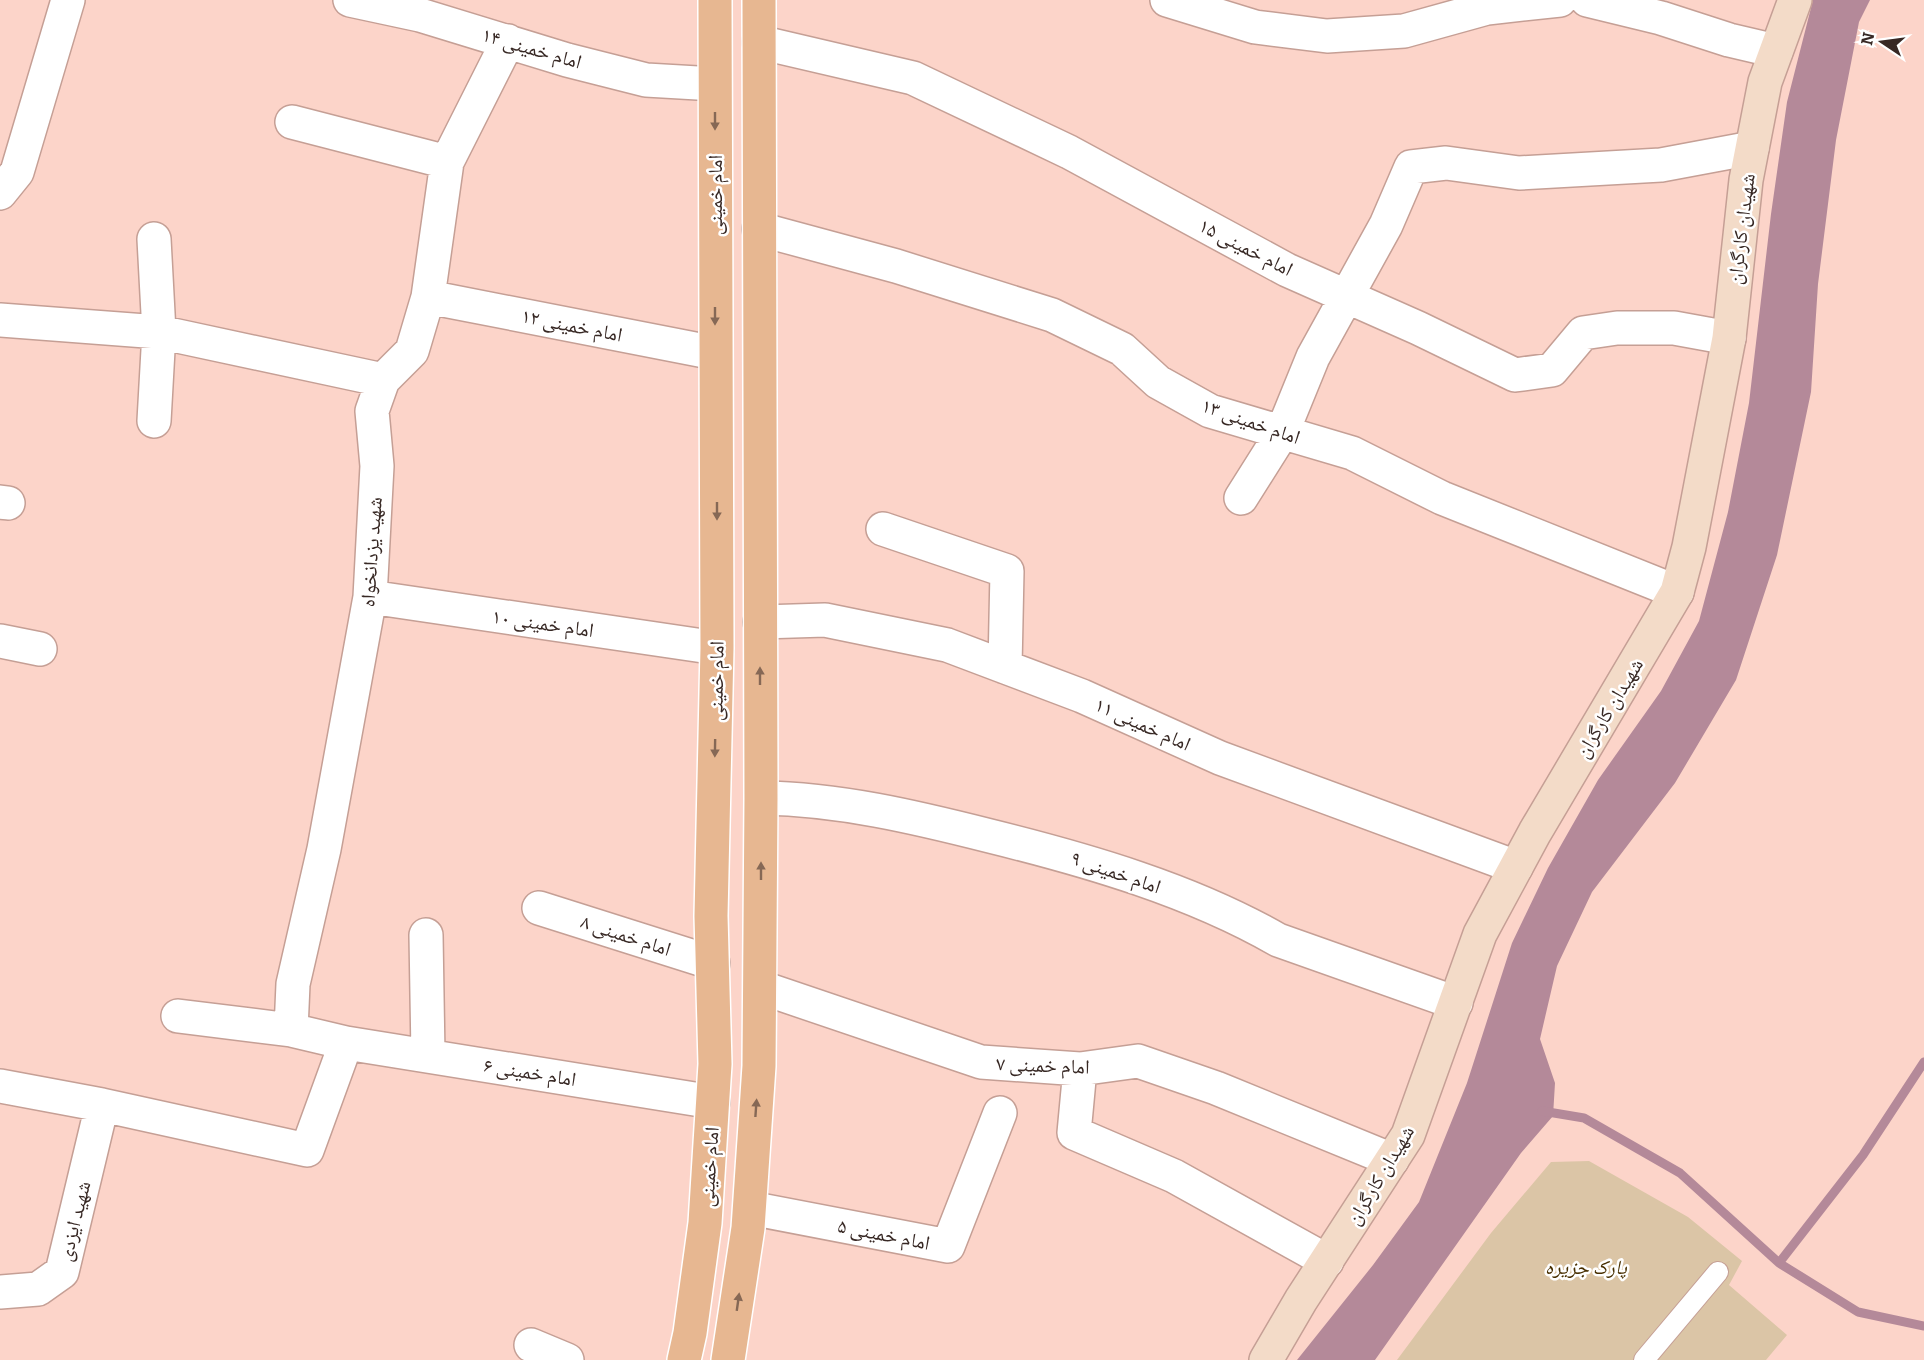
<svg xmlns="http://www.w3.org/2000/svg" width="1924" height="1360" viewBox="0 0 1924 1360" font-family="Bitter,'Noto Naskh Arabic',serif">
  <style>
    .green { fill: #dbc5a6 }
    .water { fill: #b48999 }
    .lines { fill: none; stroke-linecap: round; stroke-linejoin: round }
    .stream { stroke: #b48999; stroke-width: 9 }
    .lane-casing { stroke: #c59f95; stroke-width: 22 }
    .street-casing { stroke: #c59f95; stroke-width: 36 }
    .secondary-casing { stroke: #c59f95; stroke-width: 36 }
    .primary-casing { stroke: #fff; stroke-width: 36 }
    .lane { stroke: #fff; stroke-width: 20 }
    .street { stroke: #fff; stroke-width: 33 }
    .secondary { stroke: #f3dbc8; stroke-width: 33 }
    .primary { stroke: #e7b791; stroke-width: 33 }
    .oneway { fill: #866855 }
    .labels { text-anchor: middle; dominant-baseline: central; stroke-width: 5; stroke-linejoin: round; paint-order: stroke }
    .street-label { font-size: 20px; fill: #372824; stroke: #fff }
    .park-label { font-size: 20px; font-style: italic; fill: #482f00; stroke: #fff }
  </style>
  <rect width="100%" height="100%" fill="#fcd4c9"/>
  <path class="green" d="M1589,1161L1688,1217L1742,1261L1729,1285L1787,1335L1766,1360H1397L1491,1233L1551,1162Z"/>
  <path class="water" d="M1813,0H1870L1859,22L1836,140L1818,284L1811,392L1777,555L1736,680L1675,783L1592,892L1557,966L1540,1039L1555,1083L1553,1116L1521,1153L1375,1360H1297L1373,1265L1419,1202L1467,1083L1512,943L1548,868L1598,780L1661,691L1699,621L1728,512L1749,403L1771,214L1787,102Z"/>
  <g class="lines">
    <path class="stream" d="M1542,1111L1584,1118L1680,1173L1779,1263L1858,1312L1924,1326
      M1779,1263L1863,1155L1924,1062"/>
    <g class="lane-casing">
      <path id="lane" d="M1644,1360L1718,1272"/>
    </g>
    <g class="street-casing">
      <path id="street" d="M350,0L420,15L567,60L646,80L715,84
        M1167,0L1255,27L1327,36L1404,31L1487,8L1560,0
        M1587,0L1661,18L1729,40L1776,51
        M508,41L447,162L428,297L412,351L383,380L372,411L377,466L370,597L324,849L293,984L291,1030L346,1043L713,1102
        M759,42L913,78L1069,152L1287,270L1418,328L1515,375L1552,370L1583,333L1617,328H1674L1729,338
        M292,122L447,162
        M0,193L17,172L68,0
        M759,229L896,266L1052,315L1122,349L1158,382L1210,411L1352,453L1442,498L1677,592
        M428,297L715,353
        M0,320L159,332L383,380
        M154,421L159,332L154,239
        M1241,498L1282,433L1313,357L1386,225L1411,167L1446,163L1519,173L1661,165L1752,148
        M0,502L8,503
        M883,529L1007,571L1005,667
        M370,597L717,648
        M760,622L825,620L947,645L1082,696L1220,758L1516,867
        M0,641L40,649
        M761,798C839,799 915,817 990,836C1087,860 1191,890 1278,940L1456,1003
        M539,908L713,963
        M426,935L428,1055
        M760,987L981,1062L1080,1069L1138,1061L1216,1088L1392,1160
        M178,1016L291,1030
        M1080,1069L1074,1133L1174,1176L1327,1261
        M0,1086L102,1105L307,1150L346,1043
        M750,1208L948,1246L1000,1113
        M0,1292L38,1289L62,1272L102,1105
        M531,1345L567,1360"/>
    </g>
    <g class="secondary-casing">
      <path id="secondary" d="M1266,1360L1301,1300L1408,1135L1480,934L1535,832L1677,592L1689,547L1729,338L1746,180L1765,82L1795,0"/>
    </g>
    <g class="primary-casing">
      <path id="primary" d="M684,1360L690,1333L705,1223L715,1064L711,916L717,648L715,0
        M728,1360L748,1228L759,1066L761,798L759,0"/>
    </g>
    <use href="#lane" class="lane"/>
    <use href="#street" class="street"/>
    <use href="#secondary" class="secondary"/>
    <use href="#primary" class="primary"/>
  </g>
  <defs><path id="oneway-solid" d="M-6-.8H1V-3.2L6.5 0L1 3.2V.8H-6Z" transform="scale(1.5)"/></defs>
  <g class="oneway">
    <use href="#oneway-solid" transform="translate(715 121) rotate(90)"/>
    <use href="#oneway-solid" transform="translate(715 316) rotate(90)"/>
    <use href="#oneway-solid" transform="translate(717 511) rotate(90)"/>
    <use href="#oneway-solid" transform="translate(760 676) rotate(-90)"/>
    <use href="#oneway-solid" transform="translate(715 748) rotate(91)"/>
    <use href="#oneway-solid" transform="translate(761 871) rotate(-90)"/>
    <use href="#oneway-solid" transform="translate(756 1108) rotate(-86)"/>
    <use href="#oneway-solid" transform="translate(738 1302) rotate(-82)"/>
  </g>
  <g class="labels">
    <g class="street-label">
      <text transform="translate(532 48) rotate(16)">امام خمینی ۱۴</text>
      <text transform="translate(715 195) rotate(-90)">امام خمینی</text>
      <text transform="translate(1741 229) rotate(-83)">شهیدان کارگران</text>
      <text transform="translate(1246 247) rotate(27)">امام خمینی ۱۵</text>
      <text transform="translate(572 325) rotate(11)">امام خمینی ۱۲</text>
      <text transform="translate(1251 421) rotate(19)">امام خمینی ۱۳</text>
      <text transform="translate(371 552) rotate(-86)">شهید یزدانخواه</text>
      <text transform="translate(543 623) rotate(8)">امام خمینی ۱۰</text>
      <text transform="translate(716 681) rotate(-89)">امام خمینی</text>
      <text transform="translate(1609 708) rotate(-59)">شهیدان کارگران</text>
      <text transform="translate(1143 724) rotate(24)">امام خمینی ۱۱</text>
      <text transform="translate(1116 872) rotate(19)">امام خمینی ۹</text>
      <text transform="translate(626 935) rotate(18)">امام خمینی ۸</text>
      <text transform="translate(1043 1065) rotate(2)">امام خمینی ۷</text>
      <text transform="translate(530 1072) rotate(9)">امام خمینی ۶</text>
      <text transform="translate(709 1167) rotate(-86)">امام خمینی</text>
      <text transform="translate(1380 1175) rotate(-59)">شهیدان کارگران</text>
      <text transform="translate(74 1221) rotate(-76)">شهید ایزدی</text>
      <text transform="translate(884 1234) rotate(11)">امام خمینی ۵</text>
    </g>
    <g class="park-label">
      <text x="1586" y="1267">پارک جزیره</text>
    </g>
  </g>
  <g transform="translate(1882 42) rotate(283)" stroke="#ffffff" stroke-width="4.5" paint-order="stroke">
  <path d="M0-4.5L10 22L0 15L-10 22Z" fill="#372824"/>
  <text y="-9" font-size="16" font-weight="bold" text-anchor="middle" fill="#372824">N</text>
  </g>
</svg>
